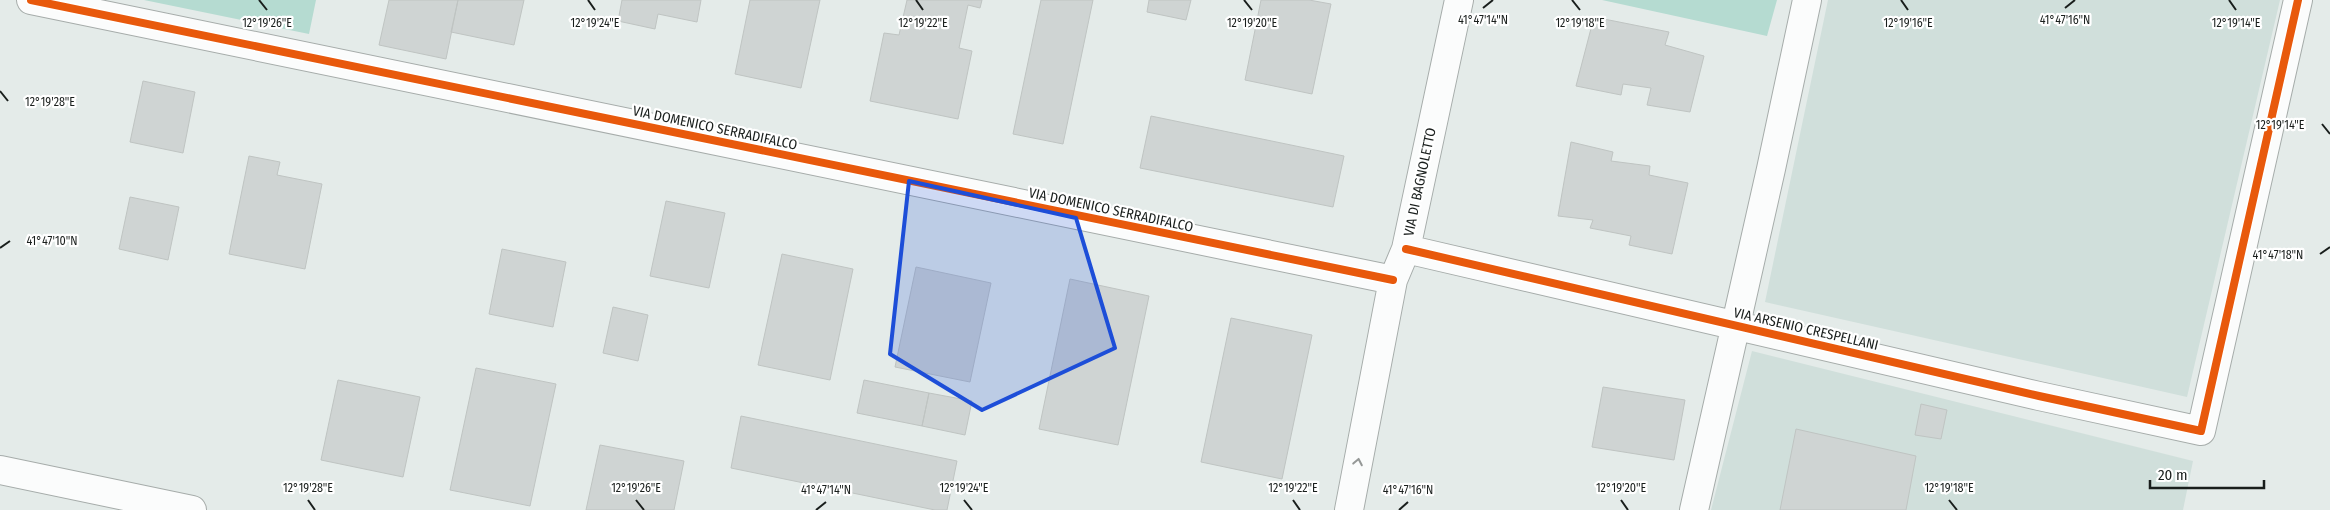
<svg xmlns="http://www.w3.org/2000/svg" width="2330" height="510" viewBox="0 0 2330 510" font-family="'Fira Sans Condensed',sans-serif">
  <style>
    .built { fill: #d0dfdb }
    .green { fill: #b5dbd1 }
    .building { fill: #cfd4d3; stroke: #bfc4c2 }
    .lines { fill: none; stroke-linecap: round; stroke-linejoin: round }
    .minor-casing { stroke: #a6acaa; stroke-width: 30 }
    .minor { stroke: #fbfcfc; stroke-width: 28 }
    .cycleway-casing { stroke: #fff; stroke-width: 11 }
    .cycleway { stroke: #e8590c; stroke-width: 8 }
    .oneway { stroke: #959897 }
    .marked { fill: #1d4ed8; fill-opacity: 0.2; stroke: #1d4ed8; stroke-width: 4; stroke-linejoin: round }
    .ticks { fill: none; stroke: #191e1c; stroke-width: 2 }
    .labels { text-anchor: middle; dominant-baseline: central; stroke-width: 4.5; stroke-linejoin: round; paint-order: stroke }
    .street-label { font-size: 14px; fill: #191e1c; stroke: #fff }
    .ticks-label { font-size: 12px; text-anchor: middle; fill: #191e1c; stroke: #fff; stroke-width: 4.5; stroke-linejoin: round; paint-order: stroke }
  </style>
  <rect width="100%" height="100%" fill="#e4ebe9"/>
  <path class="built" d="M1828,0H2280L2187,397L1765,302Z
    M1752,351L2193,461L2183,510H1711Z"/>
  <path class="green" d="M144,0H316L309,34Z
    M1602,0H1777L1767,36Z"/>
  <path class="building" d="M389,0H458L446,59L379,45Z
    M458,0H524L514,45L451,32Z
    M622,0H701L697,22L658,14L655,29L618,21Z
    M750,0H820L801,88L735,74Z
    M907,0H982L980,8L968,5L959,48L972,51L958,119L870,101L884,33L899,35Z
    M1041,0H1093L1063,144L1013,134Z
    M1149,0H1191L1186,20L1147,12Z
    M1261,0H1309L1331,4L1312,94L1245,80Z
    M1594,17L1669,32L1665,45L1704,56L1690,112L1647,105L1651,88L1623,84L1621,95L1576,86Z
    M143,81L195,92L183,153L130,142Z
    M1151,116L1344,156L1333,207L1140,168Z
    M1571,142L1613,152L1611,161L1650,166L1649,175L1688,183L1672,254L1629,245L1631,236L1590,228L1593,220L1558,216Z
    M249,156L280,162L277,175L322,184L305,269L229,254Z
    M130,197L179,207L168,260L119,249Z
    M666,201L725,213L709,288L650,276Z
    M502,249L566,262L553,327L489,314Z
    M782,254L853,269L830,380L758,365Z
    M916,267L991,283L970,382L895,367Z
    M1070,279L1149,296L1118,445L1039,429Z
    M613,307L648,315L638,361L603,353Z
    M1231,318L1312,335L1282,479L1201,462Z
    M476,368L556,384L530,506L450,490Z
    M338,380L420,397L403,477L321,460Z
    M864,380L929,393L922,426L857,413Z
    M1603,387L1685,400L1674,460L1592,447Z
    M929,393L972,401L965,435L922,426Z
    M1921,404L1947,410L1941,439L1915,435Z
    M741,416L957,461L947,510H935L731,468Z
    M1796,429L1916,456L1906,510H1780Z
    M600,445L684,461L674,510H586Z"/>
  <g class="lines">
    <g class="minor-casing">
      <path id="minor" d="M31,0L1393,280
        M1406,249L2039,396L2201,431L2298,0
        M0,470L192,510
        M1349,510L1393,280L1406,249L1459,0
        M1694,510L1771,169L1807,0"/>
    </g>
    <use href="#minor" class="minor"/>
    <g class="cycleway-casing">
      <path id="cycleway" d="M31,0L1393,280
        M1406,249L2039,396L2201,431L2298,0"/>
    </g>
    <use href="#cycleway" class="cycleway"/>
  </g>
  <defs><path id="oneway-chevron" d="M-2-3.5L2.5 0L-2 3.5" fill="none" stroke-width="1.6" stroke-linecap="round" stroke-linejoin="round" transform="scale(1.25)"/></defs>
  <use class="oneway" href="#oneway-chevron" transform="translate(1358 462) rotate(-79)"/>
  <path class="marked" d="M909,181L1076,218L1115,348L982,410L890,354Z"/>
  <path class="ticks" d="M259,0L267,10M588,0L595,10M916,0L923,10M1244,0L1252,10M1572,0L1580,10M1901,0L1908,10M2229,0L2236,10M1483,8L1493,0M2065,8L2075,0M0,91L8,101M2322,124L2330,134M0,248L10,241M2320,254L2330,247M308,500L315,510M636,500L644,510M964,500L972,510M1293,500L1300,510M1621,500L1628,510M1949,500L1957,510M816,510L826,502M1399,510L1408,502"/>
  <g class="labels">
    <g class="street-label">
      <text transform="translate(715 128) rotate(12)">VIA DOMENICO SERRADIFALCO</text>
      <text transform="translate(1420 182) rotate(-78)">VIA DI BAGNOLETTO</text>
      <text transform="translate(1111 210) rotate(12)">VIA DOMENICO SERRADIFALCO</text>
      <text transform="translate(1806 329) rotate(13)">VIA ARSENIO CRESPELLANI</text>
    </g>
  </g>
  <g class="ticks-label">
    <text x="1483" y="24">41°47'14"N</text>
    <text x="2065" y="24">41°47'16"N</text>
    <text x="267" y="27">12°19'26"E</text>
    <text x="595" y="27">12°19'24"E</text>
    <text x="923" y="27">12°19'22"E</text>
    <text x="1252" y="27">12°19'20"E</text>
    <text x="1580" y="27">12°19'18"E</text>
    <text x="1908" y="27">12°19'16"E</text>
    <text x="2236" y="27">12°19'14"E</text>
    <text x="50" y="106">12°19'28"E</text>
    <text x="2280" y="129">12°19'14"E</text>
    <text x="52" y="245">41°47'10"N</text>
    <text x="2278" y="259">41°47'18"N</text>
    <text x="308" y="492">12°19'28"E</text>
    <text x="636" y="492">12°19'26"E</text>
    <text x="964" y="492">12°19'24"E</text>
    <text x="1293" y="492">12°19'22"E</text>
    <text x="1621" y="492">12°19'20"E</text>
    <text x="1949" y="492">12°19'18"E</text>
    <text x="826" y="494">41°47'14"N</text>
    <text x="1408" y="494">41°47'16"N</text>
  </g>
  <path d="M2150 480v8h114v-8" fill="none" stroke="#191e1c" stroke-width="2.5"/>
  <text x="2158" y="480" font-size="15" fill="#191e1c" stroke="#ffffff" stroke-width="4" paint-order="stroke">20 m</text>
</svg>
